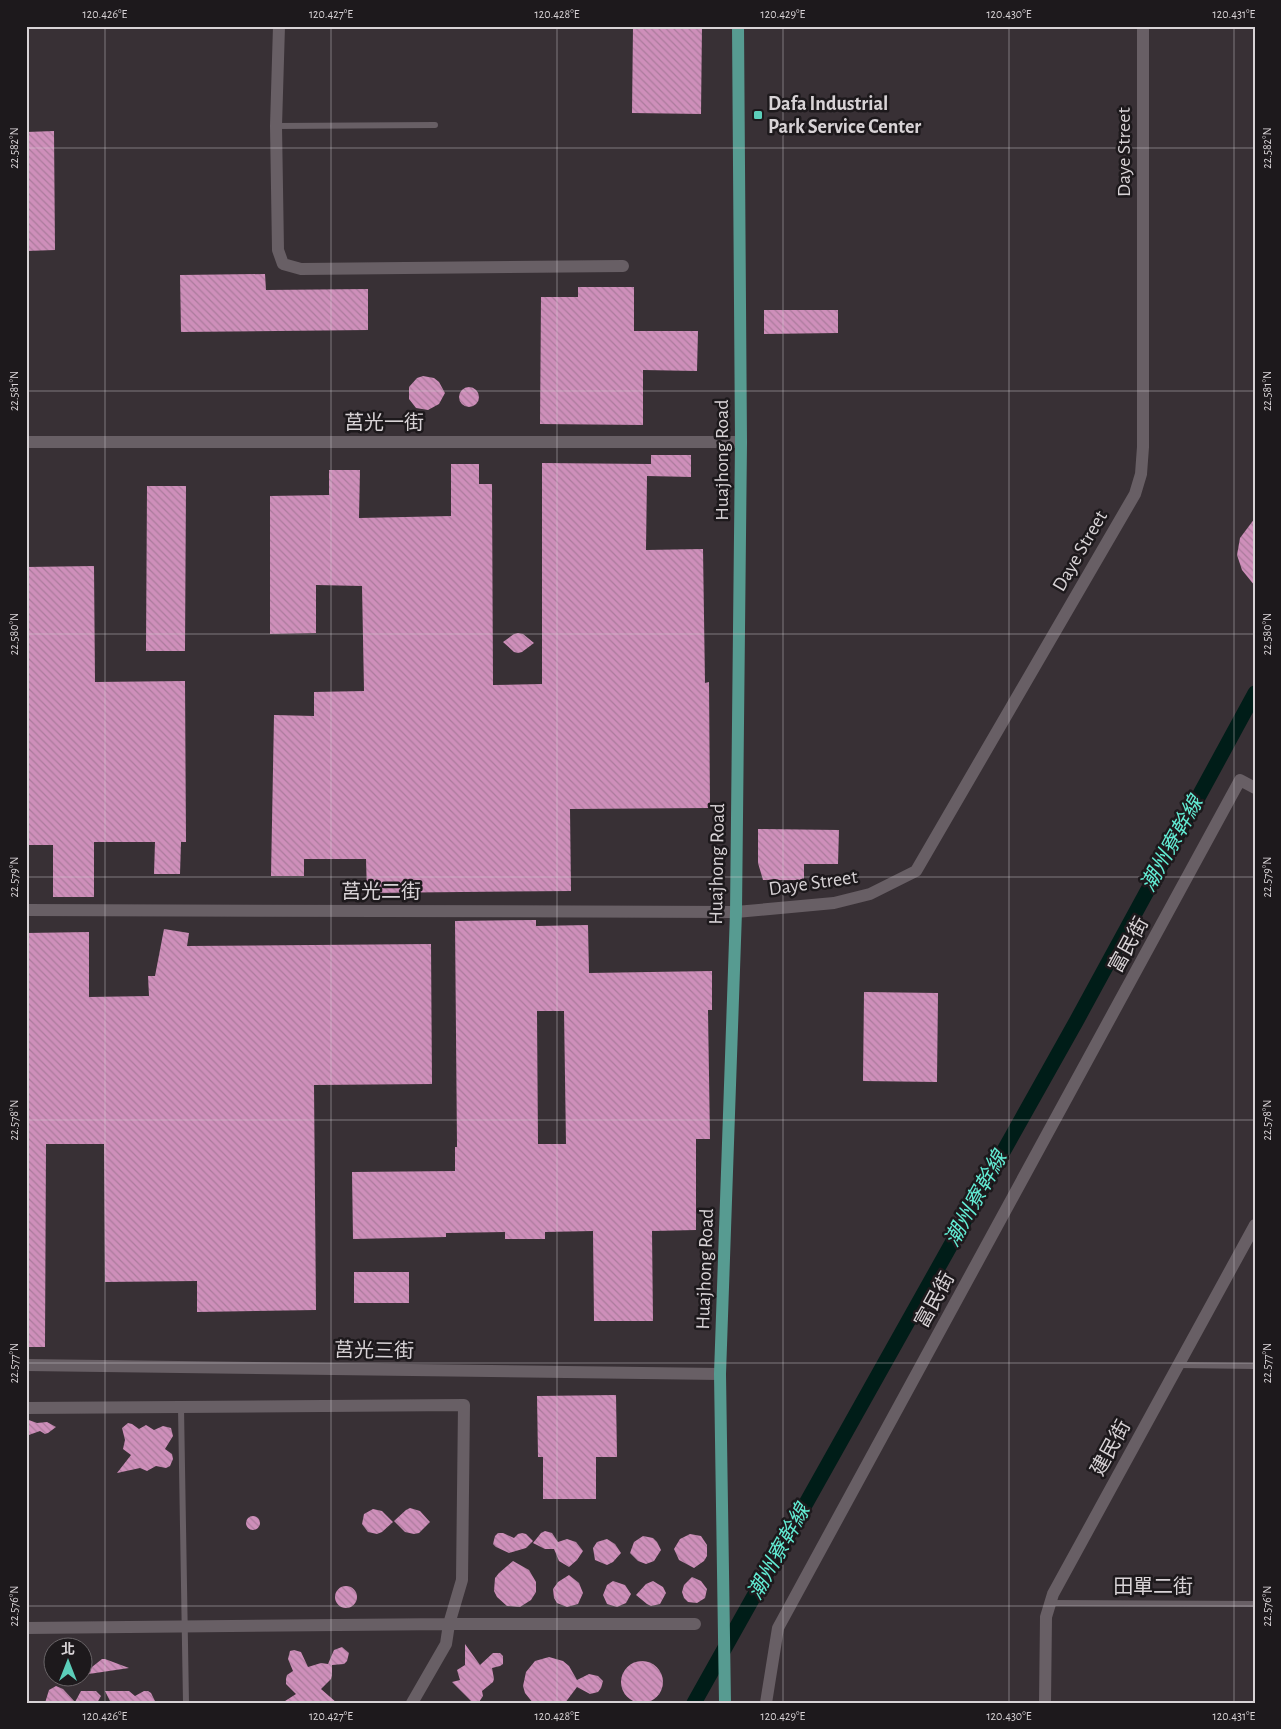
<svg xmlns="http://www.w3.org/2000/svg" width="1281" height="1729" viewBox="0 0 1281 1729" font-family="'Alegreya Sans','Noto Sans TC',sans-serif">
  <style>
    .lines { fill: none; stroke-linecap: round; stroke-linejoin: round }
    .canal { stroke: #001d18; stroke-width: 15 }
    .building { fill: url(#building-back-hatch); fill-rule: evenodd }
    .lane { stroke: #685f65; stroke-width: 6 }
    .street { stroke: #685f65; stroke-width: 12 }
    .primary { stroke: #579b91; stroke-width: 12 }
    .ticks { fill: none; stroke: #d8d3d6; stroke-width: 1; stroke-opacity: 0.45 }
    .poi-dot { fill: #5cceba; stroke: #1d191c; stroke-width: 2 }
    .labels { text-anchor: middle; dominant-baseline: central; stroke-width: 5; stroke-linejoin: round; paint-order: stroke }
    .poi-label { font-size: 20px; font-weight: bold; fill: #d8d3d6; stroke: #1d191c; text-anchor: start }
    .street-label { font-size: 20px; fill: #d8d3d6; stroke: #1d191c }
    .water-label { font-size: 21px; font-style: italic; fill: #62ecd4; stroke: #1d191c }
    .neatline { fill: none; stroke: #d8d3d6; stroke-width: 2 }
    .ticks-label { font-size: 12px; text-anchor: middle; fill: #d8d3d6 }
  </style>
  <defs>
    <pattern id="building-back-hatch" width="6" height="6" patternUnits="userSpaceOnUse" patternTransform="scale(1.25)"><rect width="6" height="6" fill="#ce8fba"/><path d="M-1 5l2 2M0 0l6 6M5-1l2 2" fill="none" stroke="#ab7b9c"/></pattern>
  </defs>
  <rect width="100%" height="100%" fill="#383035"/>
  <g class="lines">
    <path class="canal" d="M694,1703L1077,1020L1255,693"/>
  </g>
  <path class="building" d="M633,26H702L701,114L632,113Z
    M54,131L55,250L26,251V132Z
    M265,274L266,290L368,289V330L181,332L180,275Z
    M578,287H634V331H698L697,371L643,370V425L540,424L541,297H578Z
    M764,310H838V333L764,334Z
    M423,376L434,378L439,382L445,393L439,404L428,410L416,408L409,399V387L417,378Z
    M459 397a10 10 0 1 1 20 0a10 10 0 1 1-20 0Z
    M651,455H691V477L647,476L646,550L703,549L705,683L709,682L710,808L570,809L571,891L367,893L366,859H304V876H271L274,715L314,716V692L364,691L362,586L316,585V633L270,634V496L329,495V470H360L359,518L451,516V464H479V484H492L493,685L542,684V463L651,464Z
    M147,486H186L185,651H146Z
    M1255,518V586L1242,570L1237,555L1240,538Z
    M94,566L95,682L185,681L186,842H181L180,874H154L155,842H94V897H53V845H26V567Z
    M518,633L523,634L534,643L522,652L518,653L514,652L503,642L514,634Z
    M758,829L839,830L838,864H804V880H763L758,863Z
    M536,920V926L588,925L589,973L712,971V1010H708L710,1139H696V1230L652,1231L653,1321H594L593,1231L545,1232V1239H505V1232L446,1233V1237L353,1239L352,1172L455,1171V1147H457L455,921ZM537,1011H564L566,1144H538Z
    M164,929L189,933L187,946L431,944L432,1084L314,1085L316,1310L197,1312V1281L105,1282L104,1144H46L45,1347H26V933L89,932V997L149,996L148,976H155Z
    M864,992L938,993L937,1082L863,1081Z
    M354,1272H409V1303H354Z
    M616,1395L617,1457H596V1499H543V1457H538L537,1396Z
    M26,1419L37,1423L47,1422L56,1427L48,1433L45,1434L40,1431L26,1436Z
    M128,1423L132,1424L139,1429L146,1425L154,1430L163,1426L171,1428L173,1436L165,1449L172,1454L173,1459L170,1466L166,1468L156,1466L147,1471L140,1468L117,1473L131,1455L123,1449L125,1440L122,1428Z
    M410,1508L420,1511L430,1522L419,1533L414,1534L405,1532L394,1521L406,1510Z
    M373,1509L382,1511L393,1522L382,1532L377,1534L368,1532L362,1524L364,1514Z
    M246 1523a7 7 0 1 1 14 0a7 7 0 1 1-14 0Z
    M545,1531L552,1533L558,1542L567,1539L576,1542L583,1551L577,1560L569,1567L559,1561L554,1549H545L533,1543L541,1533Z
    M498,1533H503L514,1538L518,1534L522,1533L526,1534L533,1541L526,1548L509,1553L496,1547L493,1544L495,1536Z
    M690,1534L701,1536L707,1545V1556L704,1561L694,1568L679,1560L674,1549L680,1539Z
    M643,1536L653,1538L657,1542L661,1550L654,1561L646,1564L638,1561L630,1553L634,1542Z
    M607,1539L615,1544L621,1553L613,1562L607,1565L595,1560L593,1548L597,1542Z
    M513,1561L529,1570L536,1582V1592L531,1600L520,1607L507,1606L497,1597L494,1591L495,1578L499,1573Z
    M569,1575L579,1583L583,1593L578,1604L567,1607L557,1603L554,1598L553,1589L558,1582Z
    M692,1577L701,1581L707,1589L705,1598L697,1603L688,1602L684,1598L682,1592L684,1585Z
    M613,1581L625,1585L631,1594L626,1603L617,1607L607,1604L603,1595L607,1585Z
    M653,1581L663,1587L666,1593L660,1604L651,1606L647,1604L636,1595L646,1584Z
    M335 1597a11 11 0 1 1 22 0a11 11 0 1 1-22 0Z
    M465,1644L480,1665L493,1653H500L503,1656V1664L500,1666L492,1668L494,1679L493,1682L482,1691L483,1696L479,1702H472L452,1682L460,1680L457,1670L465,1665Z
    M342,1647L349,1653L347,1661L344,1664L332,1665V1675L331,1679L321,1689L337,1703H282L296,1694L286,1684V1679L287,1675L293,1671L288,1659L290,1651L294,1650L301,1652L308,1667L321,1663L328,1664L334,1650Z
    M549,1657L563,1661L569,1666L577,1680L589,1674L598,1676L603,1681L601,1688L598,1692L590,1694L577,1687L565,1703H533L525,1693L523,1686L526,1672L535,1661Z
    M102,1659H105L129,1668L82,1675Z
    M621 1682a21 21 0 1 1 42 0a21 21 0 1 1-42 0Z
    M56,1686L63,1689L75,1702L81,1691H96L101,1696L97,1703H45L49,1690Z
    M105,1691H129L135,1696L144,1691H148L151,1693L156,1703H111Z"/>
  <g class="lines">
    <path class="lane" d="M276,126L435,125
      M1179,1365L1255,1366
      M181,1408L186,1703
      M1050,1603L1255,1604"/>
    <path class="street" d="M279,26L276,126L278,250L283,264L301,269L623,266
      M26,442H741
      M26,910L736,912L834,903L870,894L916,871L1135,494L1141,474L1143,447V26
      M26,1365L720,1374
      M26,1408L464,1405L462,1580L449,1624L446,1644L412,1703
      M26,1628L449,1624H695
      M766,1703L778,1628L1240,780L1255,788
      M1045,1703L1046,1617L1053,1594L1255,1225"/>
    <path class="primary" d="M725,1703L720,1374L736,912L741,442L738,26"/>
  </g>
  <path class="ticks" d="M105,26V1703M331,26V1703M557,26V1703M783,26V1703M1009,26V1703M1234,26V1703M26,148H1255M26,391H1255M26,634H1255M26,877H1255M26,1120H1255M26,1363H1255M26,1606H1255"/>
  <rect class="poi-dot" x="753" y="110" width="10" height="10" rx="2.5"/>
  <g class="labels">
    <g class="poi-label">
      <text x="768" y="104">Dafa Industrial<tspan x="768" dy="23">Park Service Center</tspan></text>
    </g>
    <g class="street-label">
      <text transform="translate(1124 152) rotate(-90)">Daye Street</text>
      <text x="384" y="423">莒光一街</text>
      <text transform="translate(722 460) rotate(-90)">Huajhong Road</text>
      <text transform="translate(1080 551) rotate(-60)">Daye Street</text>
      <text transform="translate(717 864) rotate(-89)">Huajhong Road</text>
      <text transform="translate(813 883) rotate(-8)">Daye Street</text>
      <text x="381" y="892">莒光二街</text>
      <text transform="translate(1129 945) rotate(-61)">富民街</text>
      <text transform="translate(705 1269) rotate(-88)">Huajhong Road</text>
      <text transform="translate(935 1300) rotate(-61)">富民街</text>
      <text transform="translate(374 1351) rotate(1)">莒光三街</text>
      <text transform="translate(1111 1448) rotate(-61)">建民街</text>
      <text x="1153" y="1587">田單二街</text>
    </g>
    <g class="water-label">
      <text transform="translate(1172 844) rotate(-61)">潮州寮幹線</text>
      <text transform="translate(976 1199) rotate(-61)">潮州寮幹線</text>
      <text transform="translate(779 1552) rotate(-61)">潮州寮幹線</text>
    </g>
  </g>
  <rect width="1281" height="1729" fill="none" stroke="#1d191c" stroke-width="55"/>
  <g transform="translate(68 1662)"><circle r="24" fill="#1d191c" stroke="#686366"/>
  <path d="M0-4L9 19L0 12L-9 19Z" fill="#5cceba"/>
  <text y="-8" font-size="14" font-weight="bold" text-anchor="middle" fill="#d8d3d6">北</text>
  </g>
  <rect x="28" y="28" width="1226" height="1674" class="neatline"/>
  <g class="ticks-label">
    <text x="105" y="18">120.426°E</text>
    <text x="331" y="18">120.427°E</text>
    <text x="557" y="18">120.428°E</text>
    <text x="783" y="18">120.429°E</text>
    <text x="1009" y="18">120.430°E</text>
    <text x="1234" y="18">120.431°E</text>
    <text transform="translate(14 148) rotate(-90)" y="4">22.582°N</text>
    <text transform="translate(1267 148) rotate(-90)" y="4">22.582°N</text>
    <text transform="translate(14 391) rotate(-90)" y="4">22.581°N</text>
    <text transform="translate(1267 391) rotate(-90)" y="4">22.581°N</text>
    <text transform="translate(14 634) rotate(-90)" y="4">22.580°N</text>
    <text transform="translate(1267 634) rotate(-90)" y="4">22.580°N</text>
    <text transform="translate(14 877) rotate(-90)" y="4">22.579°N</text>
    <text transform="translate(1267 877) rotate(-90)" y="4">22.579°N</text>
    <text transform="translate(14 1120) rotate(-90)" y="4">22.578°N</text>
    <text transform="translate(1267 1120) rotate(-90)" y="4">22.578°N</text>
    <text transform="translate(14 1363) rotate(-90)" y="4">22.577°N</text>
    <text transform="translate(1267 1363) rotate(-90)" y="4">22.577°N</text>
    <text transform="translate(14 1606) rotate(-90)" y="4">22.576°N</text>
    <text transform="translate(1267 1606) rotate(-90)" y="4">22.576°N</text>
    <text x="105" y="1720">120.426°E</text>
    <text x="331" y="1720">120.427°E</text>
    <text x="557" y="1720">120.428°E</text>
    <text x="783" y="1720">120.429°E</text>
    <text x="1009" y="1720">120.430°E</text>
    <text x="1234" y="1720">120.431°E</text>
  </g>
</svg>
